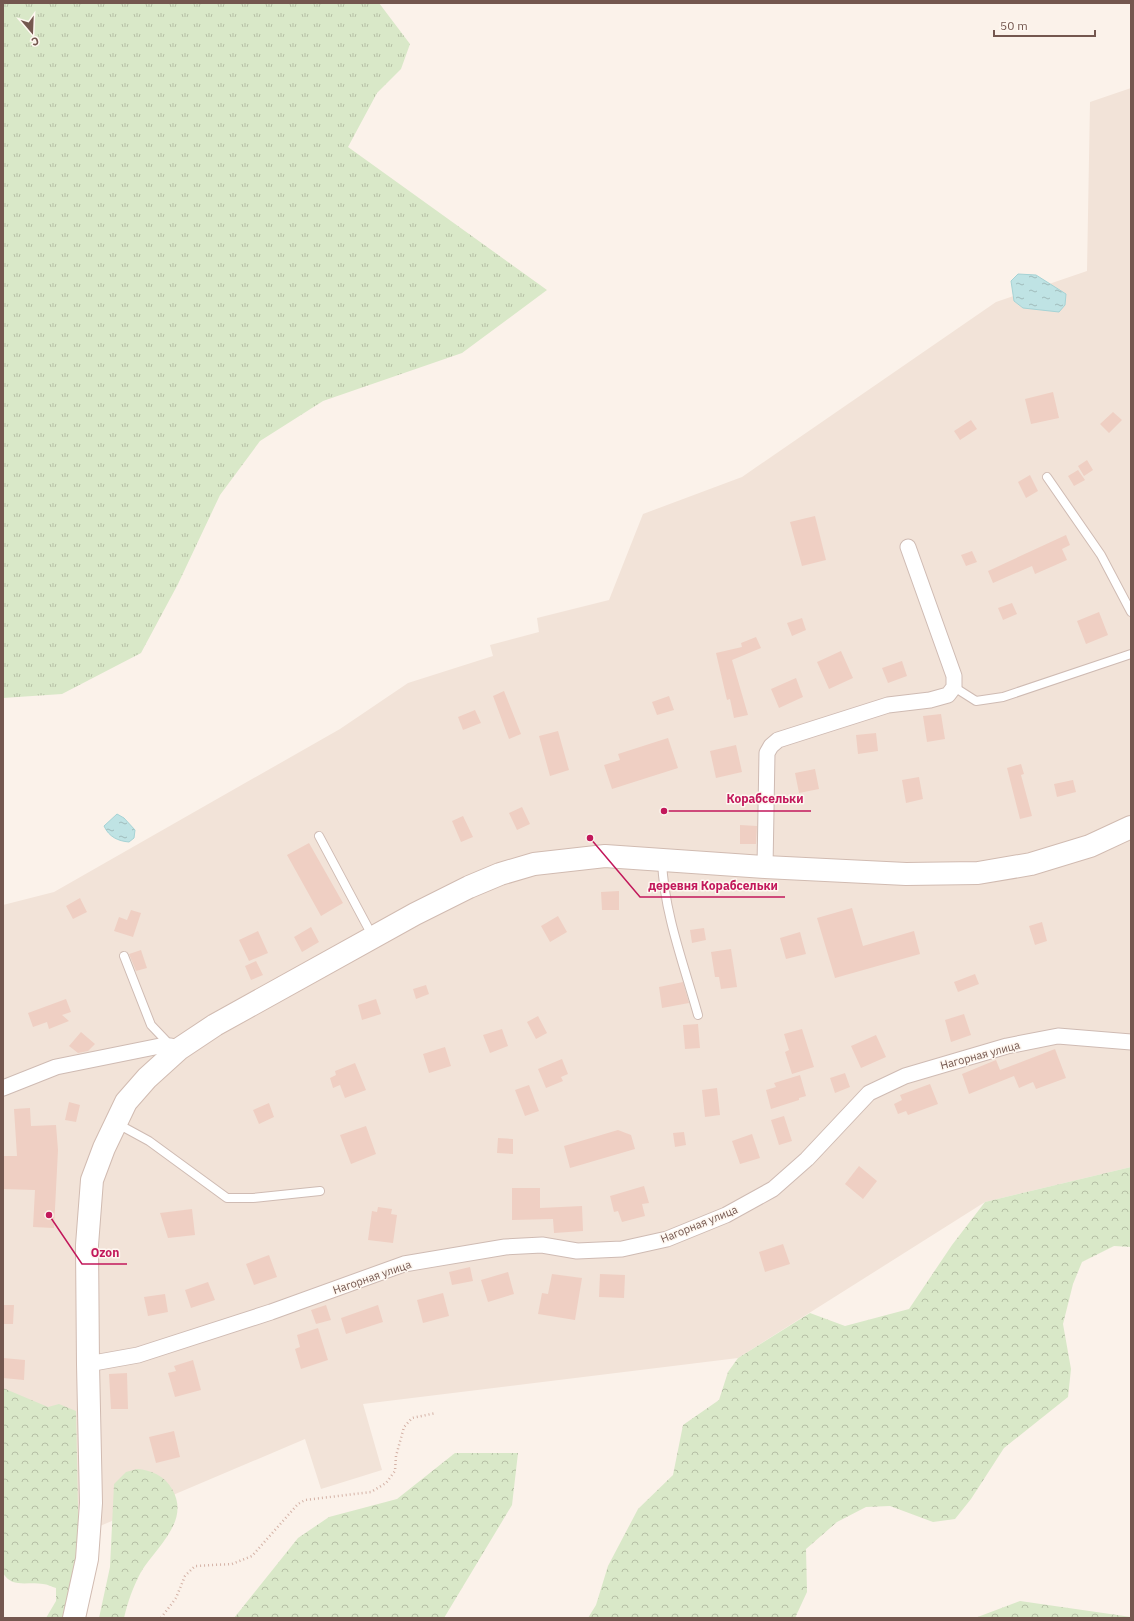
<svg xmlns="http://www.w3.org/2000/svg" width="1134" height="1621" viewBox="0 0 1134 1621" font-family="'IBM Plex Sans',sans-serif">
  <style>
    .residential { fill: #f2e3d8 }
    .grass { fill: url(#grass-tufts) }
    .forest { fill: url(#forest-crowns) }
    .water { fill: url(#water-ripples); stroke: #a6d3d5 }
    .building { fill: #efcfc3 }
    .lines { fill: none; stroke-linecap: round; stroke-linejoin: round }
    .service-casing { stroke: #cfbbb3; stroke-width: 10 }
    .minor-casing { stroke: #cfbbb3; stroke-width: 17 }
    .secondary-casing { stroke: #d1bbb1; stroke-width: 24 }
    .path { stroke: #d4b2a6; stroke-width: 2.5; stroke-dasharray: 1 3; stroke-linecap: butt }
    .service { stroke: #fff; stroke-width: 8 }
    .minor { stroke: #fff; stroke-width: 15 }
    .secondary { stroke: #fff; stroke-width: 22 }
    .labels { text-anchor: middle; dominant-baseline: central; stroke-width: 3; stroke-linejoin: round; paint-order: stroke }
    .street-label { font-size: 11px; fill: #74574f; stroke: #fef7f0 }
    .leader { fill: none; stroke: #c2185b; stroke-width: 1.5 }
    .callout-dot { fill: #c2185b; stroke: #fef7f0; stroke-width: 1.5 }
    .callout-label { font-size: 12px; text-anchor: middle; font-weight: bold; fill: #c2185b; stroke: #fef7f0; stroke-width: 3; stroke-linejoin: round; paint-order: stroke }
  </style>
  <defs>
    <pattern id="grass-tufts" width="24" height="20" patternUnits="userSpaceOnUse"><rect width="24" height="20" fill="#d9e8c8"/><path d="M3 7l-1-3M5 7V3M7 7l1-3M15 17l-1-3M17 17v-4M19 17l1-3" fill="none" stroke="#b5bfa5"/></pattern>
    <pattern id="forest-crowns" width="20" height="18" patternUnits="userSpaceOnUse"><rect width="20" height="18" fill="#d9e8c8"/><path d="M2 6a3 3 0 1 1 6 0M12 15a3 3 0 1 1 6 0" fill="none" stroke="#b5bfa5"/></pattern>
    <pattern id="water-ripples" width="26" height="14" patternUnits="userSpaceOnUse"><rect width="26" height="14" fill="#bfe3e4"/><path d="M2 4q2-2 4 0t4 0M15 11q2-2 4 0t4 0" fill="none" stroke="#a0bbbb"/></pattern>
  </defs>
  <rect width="100%" height="100%" fill="#fbf2ea"/>
  <path class="residential" d="M1131,88V1167L985,1202L738,1358L363,1404L382,1470L321,1489L305,1439L27,1557L3,1527V905L54,892L340,729L408,683L493,656L490,645L539,632L537,618L609,600L643,514L742,477L996,302L1087,271L1090,102Z"/>
  <path class="grass" d="M3,3H379L410,44L401,69L377,93L348,147L547,290L462,353L323,401L260,441L220,495L178,584L141,653L62,694L3,698Z"/>
  <path class="forest" d="M1131,1167V1247L1114,1246L1082,1262L1073,1284L1063,1324L1071,1369L1068,1397L1004,1448L971,1499L955,1519L933,1522L890,1506L866,1507L837,1522L806,1549L807,1592L795,1618H588L596,1605L608,1566L638,1509L673,1475L683,1425L719,1400L728,1372L738,1358L810,1313L845,1326L909,1309L952,1245L985,1202Z
    M3,1388L48,1407L59,1404L76,1411L79,1557L63,1618H46L56,1601V1588C52,1587 47,1584 43,1584C29,1581 12,1589 3,1573Z
    M455,1453H518L512,1505L444,1618H234L298,1538L329,1517L397,1499Z
    M137,1469C151,1470 165,1476 172,1489C191,1521 156,1547 141,1572C133,1587 128,1601 124,1618H99L110,1567L114,1484L126,1472Z
    M1020,1601L1131,1617V1618H975Z"/>
  <path class="water" d="M1018,274L1036,275L1066,294L1065,305L1059,312L1023,308L1014,301L1011,281Z
    M117,814L124,818L135,830L134,838L129,842C118,841 109,837 104,826Z"/>
  <path class="building" d="M1053,392L1059,418L1031,424L1025,399Z
    M1113,412L1122,420L1109,433L1100,424Z
    M971,420L977,429L960,440L954,431Z
    M1087,460L1093,470L1084,476L1078,466Z
    M1078,470L1085,480L1074,486L1068,476Z
    M1030,475L1038,491L1026,498L1018,482Z
    M815,516L826,560L802,566L790,522Z
    M1066,535L1070,545L1062,549L1067,560L1035,574L1032,566L993,583L988,571Z
    M972,551L977,562L966,566L961,555Z
    M1012,603L1017,614L1003,620L998,608Z
    M1099,612L1108,635L1086,644L1077,621Z
    M802,618L806,630L792,636L787,623Z
    M756,637L761,648L732,660L748,715L734,718L730,699L727,700L716,653L742,647L741,643Z
    M841,651L853,678L829,689L817,662Z
    M902,661L907,676L888,683L882,668Z
    M796,678L803,697L779,708L771,689Z
    M504,691L521,734L509,739L493,696Z
    M669,696L674,710L657,715L652,702Z
    M475,710L481,723L463,730L458,717Z
    M941,714L945,739L927,742L923,716Z
    M558,731L569,770L550,776L539,736Z
    M876,733L878,751L858,754L856,735Z
    M668,738L678,768L612,789L604,765L620,760L618,754Z
    M736,745L742,772L716,778L710,751Z
    M1021,764L1024,774L1021,775L1032,816L1020,819L1007,768Z
    M815,769L819,789L799,793L795,773Z
    M919,777L923,799L906,803L902,780Z
    M1073,780L1076,792L1057,797L1054,784Z
    M522,807L530,824L517,830L509,813Z
    M463,816L473,837L461,842L452,821Z
    M740,825L757,826L756,844H740Z
    M309,843L343,903L321,916L287,855Z
    M619,891V910H602L601,892Z
    M80,898L87,912L73,919L66,906Z
    M852,908L863,946L914,931L920,954L835,978L817,918Z
    M131,910L141,913L133,937L114,931L119,917L127,920Z
    M558,916L567,932L550,942L541,926Z
    M1042,922L1047,941L1035,945L1029,926Z
    M311,927L319,942L302,952L294,937Z
    M704,928L706,940L692,943L690,930Z
    M258,931L268,953L249,961L239,940Z
    M800,932L806,954L786,959L780,938Z
    M731,949L737,987L721,989L719,977H715L711,952Z
    M141,950L147,968L136,971L129,954Z
    M256,961L263,975L251,980L245,966Z
    M975,974L979,984L958,992L954,982Z
    M683,982L689,1003L662,1008L659,987Z
    M426,985L429,994L416,999L413,989Z
    M66,999L71,1012L62,1015L69,1021L49,1029L47,1022L33,1027L28,1013Z
    M376,999L381,1014L362,1020L358,1005Z
    M964,1014L971,1035L951,1042L945,1020Z
    M538,1016L547,1033L536,1039L527,1022Z
    M698,1024L700,1048L685,1049L683,1025Z
    M502,1029L508,1046L490,1053L483,1035Z
    M802,1029L814,1067L792,1074L785,1052L789,1050L784,1034Z
    M81,1032L95,1044L88,1051L78,1053L69,1046Z
    M876,1035L886,1057L861,1068L851,1046Z
    M445,1047L451,1066L429,1073L423,1054Z
    M1055,1049L1066,1078L1036,1089L1033,1082L1019,1088L1014,1076L969,1094L962,1074L996,1060L1000,1070Z
    M562,1059L568,1074L561,1077L563,1081L546,1088L538,1069Z
    M355,1063L366,1090L345,1098L340,1085L333,1088L330,1078L336,1075L335,1071Z
    M845,1073L850,1087L835,1093L830,1078Z
    M800,1075L806,1096L799,1098V1100L771,1109L766,1090L776,1087L774,1083Z
    M930,1084L938,1104L908,1115L906,1111L898,1114L894,1104L902,1100L900,1095Z
    M529,1085L539,1111L525,1116L515,1090Z
    M717,1088L720,1115L705,1117L702,1090Z
    M69,1102L80,1105L76,1122L65,1120Z
    M269,1103L274,1117L259,1124L253,1110Z
    M30,1108L31,1126L56,1125L58,1150L54,1228L33,1227L35,1190L3,1189V1156H17L14,1109Z
    M784,1116L792,1141L779,1145L771,1120Z
    M366,1126L376,1154L351,1164L340,1135Z
    M618,1130L631,1135L635,1149L570,1168L564,1146Z
    M684,1132L686,1145L675,1147L673,1133Z
    M752,1134L760,1158L740,1164L732,1141Z
    M498,1138L513,1139V1154L497,1153Z
    M859,1166L877,1181L863,1199L845,1184Z
    M644,1186L649,1203L642,1204L645,1216L622,1222L618,1211L614,1212L610,1196Z
    M512,1188H540V1208L582,1206L583,1231L554,1233L553,1219L512,1220Z
    M378,1207L392,1209L391,1214L397,1215L393,1243L368,1240L372,1211L377,1212Z
    M192,1209L195,1235L168,1238L160,1213Z
    M783,1244L790,1264L765,1272L759,1252Z
    M269,1255L277,1277L254,1285L246,1264Z
    M470,1267L473,1281L452,1285L449,1272Z
    M508,1272L514,1294L488,1302L481,1280Z
    M552,1274L582,1278L575,1320L538,1314L542,1293L548,1294Z
    M600,1274L625,1275L624,1298L599,1297Z
    M208,1282L215,1300L191,1308L185,1290Z
    M443,1293L449,1316L423,1323L417,1300Z
    M165,1294L168,1312L148,1316L144,1297Z
    M3,1305H14L13,1324H3Z
    M326,1305L331,1320L316,1324L311,1310Z
    M378,1305L383,1322L346,1334L341,1318Z
    M318,1328L328,1360L301,1369L295,1349L300,1347L297,1335Z
    M3,1358L25,1360L24,1380L3,1378Z
    M193,1360L201,1390L175,1397L168,1373L176,1371L174,1366Z
    M127,1373L128,1409H111L109,1374Z
    M174,1431L180,1457L156,1463L149,1437Z"/>
  <g class="lines">
    <g class="service-casing">
      <path id="service" d="M1047,477L1101,555L1131,612
        M954,687L976,701L1003,697L1131,654
        M319,836L373,937
        M662,861C664,913 684,965 698,1015
        M124,956L151,1025L171,1046
        M116,1123L149,1141L227,1198H253L320,1191"/>
    </g>
    <g class="minor-casing">
      <path id="minor" d="M765,867L767,753L771,746L778,740L888,705L930,700L948,695L954,687V676L908,547
        M3,1088L56,1067L160,1046H171L179,1049
        M88,1364L138,1355L271,1312L404,1264L505,1247L542,1245L577,1251L622,1249L667,1239L726,1215L773,1189L807,1159L869,1093L905,1076L1007,1046L1058,1036L1131,1042"/>
    </g>
    <g class="secondary-casing">
      <path id="secondary" d="M74,1618L87,1559L91,1503L88,1364L87,1245L92,1180L104,1148L126,1102L147,1078L179,1049L215,1025L415,914L469,887L500,874L534,864L605,856L765,867L906,874L978,873L1031,864L1090,846L1131,827"/>
    </g>
    <path class="path" d="M161,1618L176,1598L185,1576L195,1566L232,1564L252,1556L298,1504L305,1500L371,1492L386,1483L395,1471L396,1456L404,1427L412,1418L436,1413"/>
    <use href="#service" class="service"/>
    <use href="#minor" class="minor"/>
    <use href="#secondary" class="secondary"/>
  </g>
  <g class="labels">
    <g class="street-label">
      <text transform="translate(980 1055) rotate(-15)">Нагорная улица</text>
      <text transform="translate(699 1224) rotate(-22)">Нагорная улица</text>
      <text transform="translate(372 1277) rotate(-19)">Нагорная улица</text>
    </g>
  </g>
  <path class="leader" d="M664 811L718 811H811M590 838L640 897H785M49 1215L82 1264H127"/>
  <g class="callout-dot">
    <circle cx="664" cy="811" r="4"/>
    <circle cx="590" cy="838" r="4"/>
    <circle cx="49" cy="1215" r="4"/>
  </g>
  <g class="callout-label">
    <text x="765" y="803">Корабсельки</text>
    <text x="713" y="890">деревня Корабсельки</text>
    <text x="105" y="1257">Ozon</text>
  </g>
  <rect width="1134" height="1621" fill="none" stroke="#74574f" stroke-width="8"/>
  <g transform="translate(32 32) rotate(161)" stroke="#fef7f0" stroke-width="3" paint-order="stroke">
  <path d="M0-3L7 15L0 10L-7 15Z" fill="#74574f"/>
  <text y="-6" font-size="11" font-weight="bold" text-anchor="middle" fill="#74574f">С</text>
  </g>
  <path d="M994 30v6h101v-6" fill="none" stroke="#74574f" stroke-width="2"/>
  <text x="1000" y="30" font-size="12" fill="#74574f" stroke="#fef7f0" stroke-width="3" paint-order="stroke">50 m</text>
</svg>
